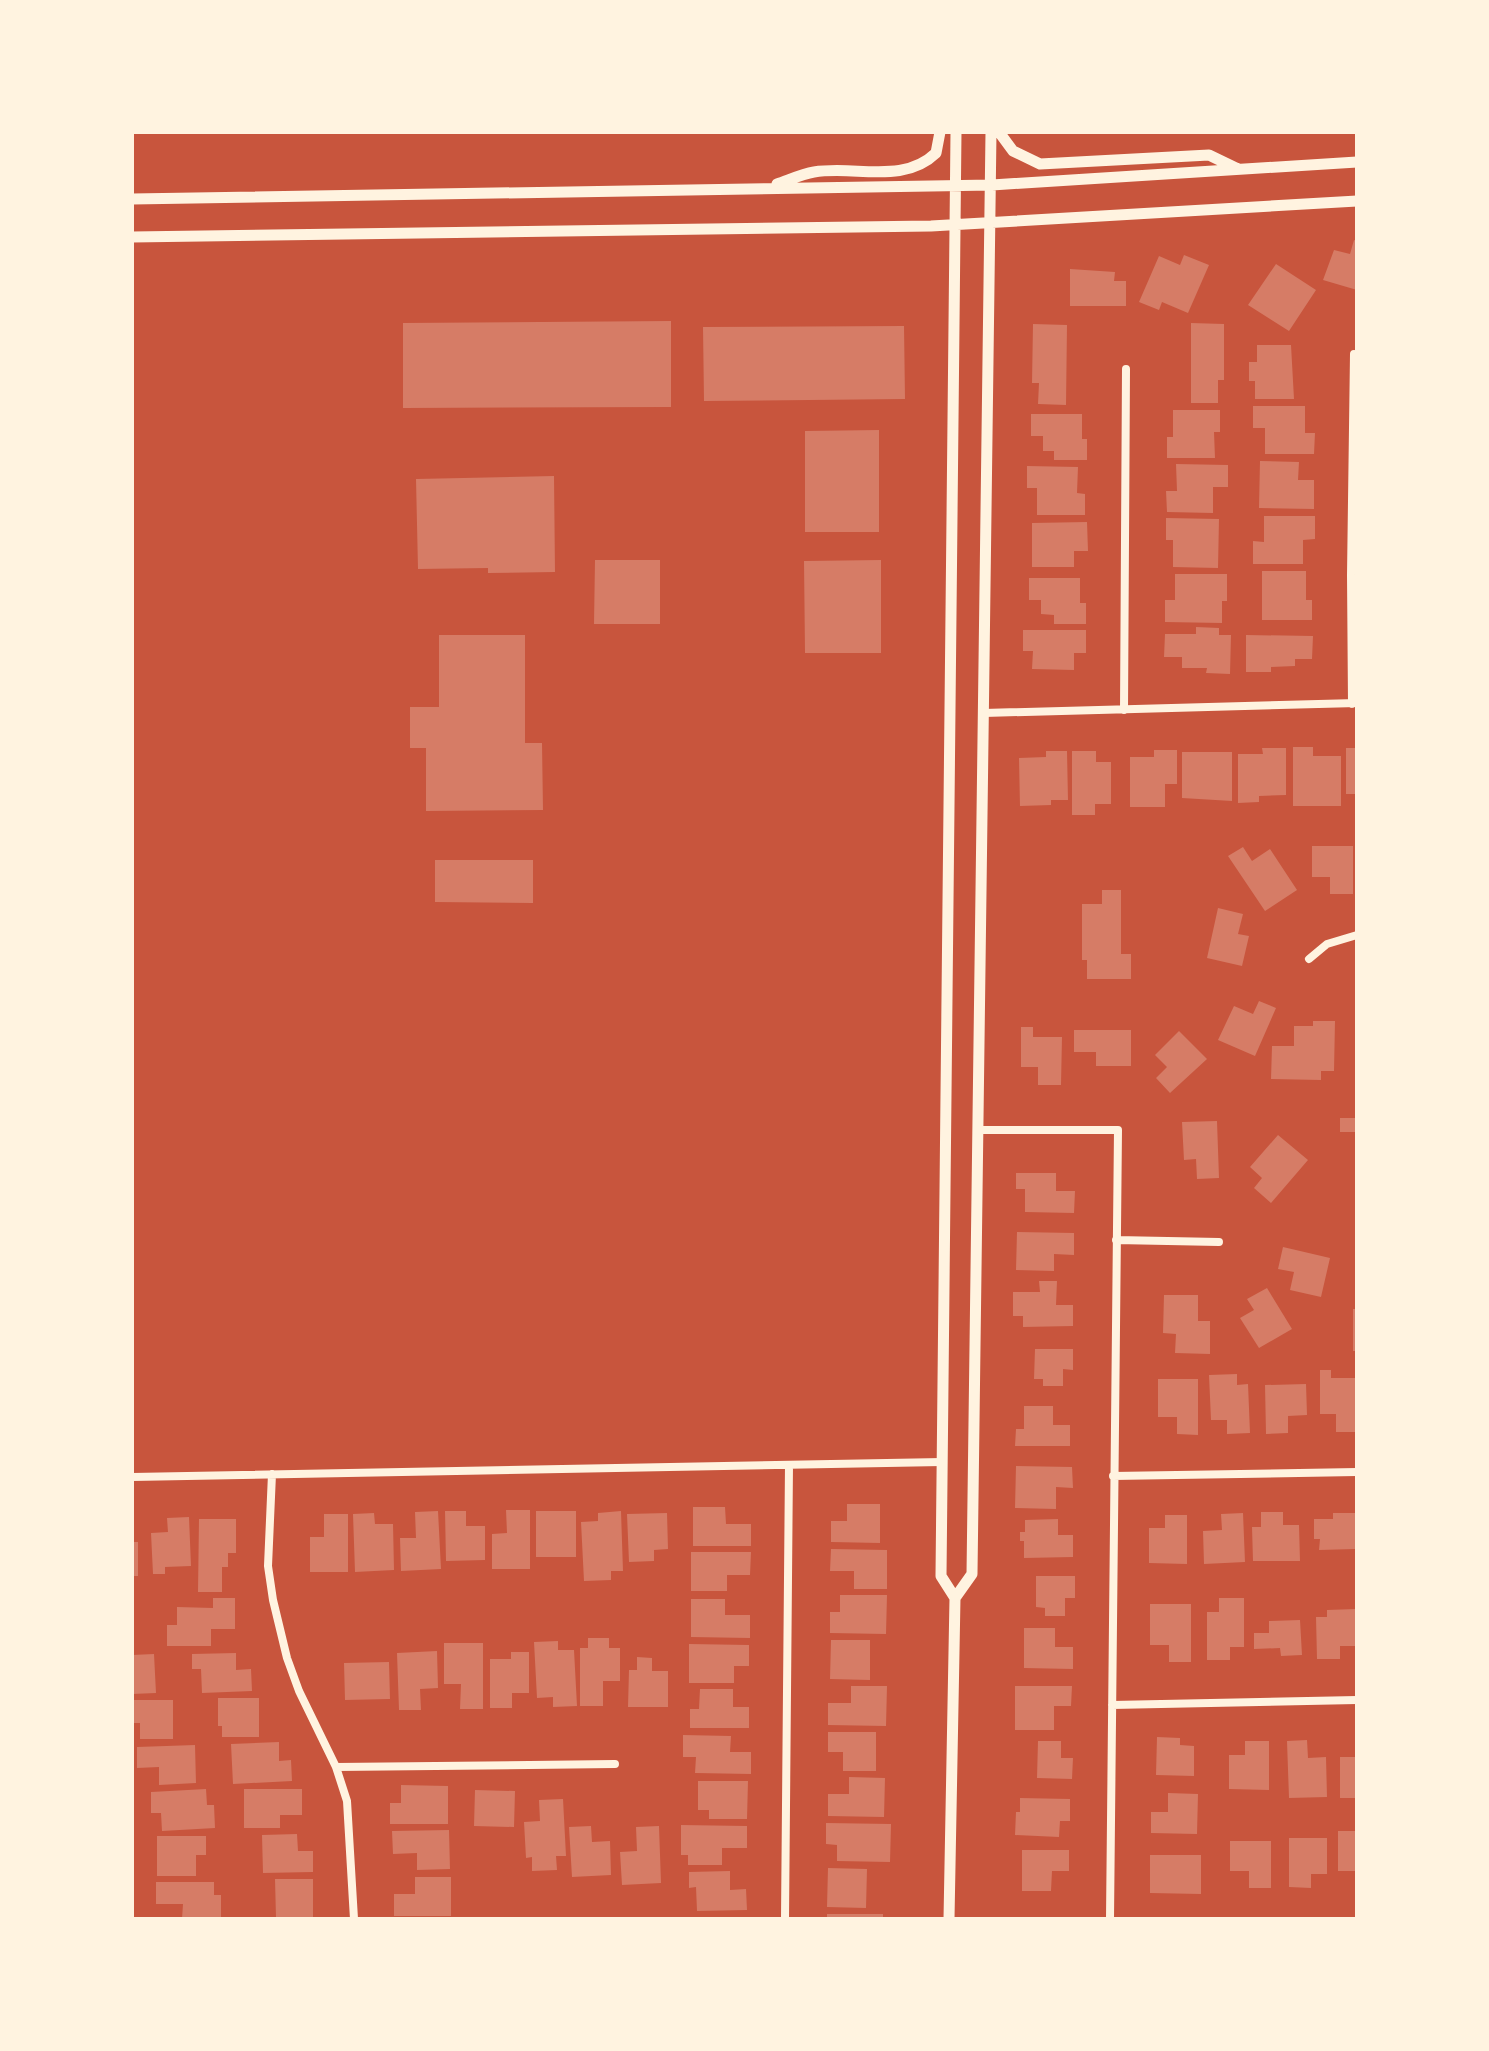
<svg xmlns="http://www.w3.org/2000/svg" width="1489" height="2051" viewBox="0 0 1489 2051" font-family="Barlow,sans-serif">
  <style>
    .building { fill: #d67c66 }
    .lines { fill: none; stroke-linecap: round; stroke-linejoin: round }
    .minor { stroke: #fff3e0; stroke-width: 8 }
    .tertiary { stroke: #fff3e0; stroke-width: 11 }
  </style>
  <rect width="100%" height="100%" fill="#c8553d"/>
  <path class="building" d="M1354,240L1357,241V290L1323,280L1334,250L1350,254Z
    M1184,255L1209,265L1188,313L1162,302L1159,310L1139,302L1159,256L1180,265Z
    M1276,264L1316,290L1289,331L1248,305Z
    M1070,269L1115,272L1114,281H1126V306H1070Z
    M671,321V407L403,408V323Z
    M1191,323L1224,324V380H1218V403H1191Z
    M1033,324L1067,325L1066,405L1038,404L1039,383H1032Z
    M904,326L905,399L704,401L703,327Z
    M1257,345H1291L1294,399H1255V381H1249V362H1257Z
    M1253,406H1305V433H1315L1314,454H1265V428H1253Z
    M1173,410H1220V432H1214L1215,458H1167V437H1173Z
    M1031,414H1082V439H1087V460H1054V451H1043V436H1031Z
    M879,430V532H805V431Z
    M1260,461L1299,462L1298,480H1314V509L1259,508Z
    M1176,464L1228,465V487H1213V513L1167,512L1166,491H1177Z
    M1027,466L1078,467L1077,493L1085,494V515H1037V488H1027Z
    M554,476L555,572L488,573V568L418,569L416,479Z
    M1264,516H1315V539L1303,540V564H1253V541L1264,542Z
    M1166,518L1219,519L1218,568L1173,567V540H1166Z
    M1087,522L1088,551H1074V567H1032V523Z
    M595,560H660V624H594Z
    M881,560V653H805L804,561Z
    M1262,571H1306V600H1312V620H1262Z
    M1175,574H1227V601H1222V623L1165,622V600H1175Z
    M1029,578H1080V603H1086V624H1054V615L1041,614V600H1029Z
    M1196,627L1219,628V635H1231L1230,674L1206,673L1207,668H1182V657H1164L1165,634H1196Z
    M1023,630H1086V653H1074V670L1032,669L1033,651H1023Z
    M439,635H525V743H542L543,810L426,811V748H410V707H439Z
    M1246,635L1313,636L1312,659H1295V666L1271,667V672H1246Z
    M1293,747H1313V756H1341V806H1293Z
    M1262,748H1286V795L1259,796V802L1238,803V754H1263Z
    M1346,748H1357V794H1346Z
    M1154,750H1177V784H1165V807H1130V757H1154Z
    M1046,751H1067L1068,800H1051V805L1020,806L1019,758L1046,757Z
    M1072,751H1096V762H1111V804H1095V815H1072Z
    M1182,752H1232V801L1182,798Z
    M1312,846H1353V894H1330V877H1312Z
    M1243,847L1252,861L1270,849L1297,890L1265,911L1228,856Z
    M435,860H533V903L435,902Z
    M1102,890H1121V954H1131V979H1087V960H1082V904H1102Z
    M1218,908L1243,914L1238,934L1249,936L1242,966L1207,958Z
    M1259,1001L1276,1008L1255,1056L1218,1040L1234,1006L1253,1014Z
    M1313,1021H1335L1334,1071H1321V1080L1271,1079L1272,1046H1294V1026H1313Z
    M1021,1027H1033V1037H1062L1061,1085H1038V1067H1021Z
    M1074,1030H1131V1066H1096V1052H1074Z
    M1179,1031L1207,1059L1170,1093L1156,1078L1167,1067L1155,1055Z
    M1340,1118H1357V1132H1340Z
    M1217,1121L1219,1178L1197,1179L1196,1159L1184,1160L1182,1122Z
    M1278,1135L1308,1160L1271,1203L1254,1188L1262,1178L1250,1167Z
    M1016,1173H1056V1191H1075L1074,1213L1025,1212V1189H1016Z
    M1017,1232L1074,1233V1255L1054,1254V1271L1016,1270Z
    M1283,1247L1330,1258L1321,1297L1290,1290L1294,1272L1278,1269Z
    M1039,1281H1057L1056,1305H1073V1326L1023,1327V1316H1013V1292H1040Z
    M1267,1288L1292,1329L1259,1348L1240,1318L1254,1310L1247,1299Z
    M1164,1295H1198V1321H1210V1354L1175,1353L1176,1334L1163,1333Z
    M1353,1309H1357V1351H1353Z
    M1035,1349H1073V1370L1063,1369V1386H1043V1379H1034Z
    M1320,1370H1331V1378H1357V1432H1336V1414H1320Z
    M1237,1374V1385L1248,1384L1250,1433L1227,1434V1420H1211L1209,1375Z
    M1158,1379H1198V1435L1177,1434V1417H1158Z
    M1306,1384L1307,1415L1288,1416V1433L1266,1434L1265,1385Z
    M1024,1406H1053V1425H1070V1446H1015L1016,1429H1024Z
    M1016,1466L1072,1467L1073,1488L1056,1487V1509L1015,1508Z
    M847,1504H880V1543L831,1542V1521H847Z
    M693,1507H725L726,1524H751V1546H693Z
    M506,1510H530V1569H492V1534L507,1533Z
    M438,1511L441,1569L401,1571L400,1538H416L415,1512Z
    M445,1511H466V1526H485V1560L446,1561Z
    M536,1511H576V1557H536Z
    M621,1511L623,1571H611V1580L584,1581L581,1522L598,1521V1513Z
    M1261,1512H1283V1525H1299L1300,1561H1253L1252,1527H1261Z
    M374,1513L375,1524H393L394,1570L355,1572L353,1514Z
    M667,1513L668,1549L654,1550V1561L629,1562L627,1514Z
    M1243,1513L1245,1562L1204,1564L1203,1531L1222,1530L1221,1514Z
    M1333,1513H1355V1549L1319,1550L1320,1539H1314V1519H1333Z
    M324,1514H348V1572H310V1537H324Z
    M1165,1515H1187V1564L1149,1563V1528H1165Z
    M189,1517L191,1566L165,1567V1574H153L151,1533L168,1532L167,1518Z
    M199,1519H236V1553H228V1567H222V1592H198Z
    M1058,1519V1535H1073V1557L1024,1558V1541H1020V1532H1025V1520Z
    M132,1542H138V1576H132Z
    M831,1549L887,1550V1589H854V1571H830Z
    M691,1552H751L750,1575H727V1591H691Z
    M1036,1576H1075V1598H1065V1616H1045V1608L1036,1607Z
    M840,1595H887L886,1634L830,1633V1612H840Z
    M213,1598H235V1629H211V1646H167V1625H177V1607L213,1608Z
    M1219,1598H1244V1647H1230V1660H1207V1612H1219Z
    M691,1599H725V1615H750V1638L691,1637Z
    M1150,1604H1191V1662H1169V1645H1150Z
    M1356,1609V1646H1340V1659H1317L1316,1617H1327V1610Z
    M1300,1620L1302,1655L1281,1656L1280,1648L1254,1649V1633H1269V1621Z
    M1024,1628H1055V1647H1073V1669L1024,1668Z
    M588,1638H609V1648H620V1681H603V1706H580V1648H588Z
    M831,1640H870V1680L830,1679Z
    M558,1641V1650H574L577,1706L553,1707V1697L537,1698L534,1642Z
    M444,1643H483V1709H460L461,1684H444Z
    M689,1644L749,1645V1666H734V1683H689Z
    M437,1651L438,1688L420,1689L421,1710H399L397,1653Z
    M511,1652H529V1693H512V1708H490V1659H511Z
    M236,1653V1670L251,1669L252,1691L202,1693L201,1669H192V1654Z
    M154,1654L156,1693L132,1694V1655Z
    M637,1657L652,1658V1671H668V1707H628L629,1670H637Z
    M389,1662L390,1699L345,1700L344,1663Z
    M851,1686H887L886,1726L828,1725V1703H851Z
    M1015,1686H1072L1071,1706H1054V1730H1015Z
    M700,1689H733V1707H749V1728H690V1709H699Z
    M218,1698H259V1737H222V1726H218Z
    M132,1700H173V1739H140V1723H132Z
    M828,1732H876V1771H843V1752H828Z
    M683,1735L731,1736L730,1752H751V1774L695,1773L696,1757H683Z
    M1157,1737L1180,1738V1745L1194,1746V1776L1156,1775Z
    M1307,1740L1308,1758L1326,1757L1327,1797L1289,1798L1287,1741Z
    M1038,1741H1061V1758H1073L1072,1779L1037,1778Z
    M1245,1741H1269V1790L1229,1789V1755H1245Z
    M279,1742V1761L291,1760L292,1781L233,1784L231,1744Z
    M195,1745L196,1783L159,1785V1767L137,1768V1747Z
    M1340,1757H1357V1798H1340Z
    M849,1777L885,1778L884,1817L828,1816V1794H849Z
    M698,1781H748L747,1819H709V1810H698Z
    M401,1785L448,1786V1824H390V1803H401Z
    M206,1789L207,1805H214L215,1828L162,1831L161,1813H151V1792Z
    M244,1789H302V1815H280V1828H244Z
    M475,1790L515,1791L514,1827L474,1826Z
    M1168,1793L1198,1794L1197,1834L1151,1833V1812H1168Z
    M1020,1798L1070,1799V1821H1060L1059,1837L1015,1835L1016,1812H1020Z
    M563,1799L566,1856H556L557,1870L532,1871V1857L526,1858L524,1822L540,1821L539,1800Z
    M826,1823L891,1824L890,1862L837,1861V1845L826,1844Z
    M681,1825L747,1826V1848H722V1865H688V1855H681Z
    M591,1826L592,1842L610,1841L611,1875L572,1877L569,1827Z
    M659,1826L661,1883L622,1885L620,1852L637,1851L636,1827Z
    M449,1830L450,1869L417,1870V1853L393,1854L392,1831Z
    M1338,1831H1357V1871H1338Z
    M297,1834L298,1851H313V1872L263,1873L262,1835Z
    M157,1836H206V1855H196V1876H157Z
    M1289,1838H1327V1874H1311V1888L1289,1887Z
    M1230,1841H1271V1888H1249V1871H1230Z
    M1022,1850H1069V1871H1052L1051,1891H1022Z
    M1150,1855H1201V1894L1150,1893Z
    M828,1868L867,1869L866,1908L827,1907Z
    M730,1871V1890L746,1889L747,1910L697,1911L696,1887L689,1888V1872Z
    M415,1877H451V1916H394V1894H415Z
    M275,1879H313V1917L276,1918Z
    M156,1882H214V1895H221V1919H182L183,1904H156Z
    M827,1914H883V1919H827Z"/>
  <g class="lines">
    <path class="minor" d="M1352,704L1351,575L1354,354
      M1124,710L1126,369
      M984,713L1357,703
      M1309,959L1327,944L1357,935
      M978,1130H1118L1110,1919
      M1116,1240L1219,1242
      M272,1474L268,1566L273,1600L287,1658L299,1691L336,1767L347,1801L354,1919
      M1113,1476L1357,1472
      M132,1477L942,1462
      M1112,1705L1357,1700
      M336,1767L615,1764
      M785,1919L789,1465"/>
    <path class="tertiary" d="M999,132L1013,151L1040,164L1209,155L1238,169
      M777,184C789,180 802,174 814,172C855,165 903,185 936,153L940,132
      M132,199L992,185L1357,162
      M132,237L931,226L1357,201
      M955,1598L941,1576L956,132
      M949,1919L955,1598L972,1574L991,132"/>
  </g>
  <rect width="1489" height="2051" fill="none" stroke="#fff3e0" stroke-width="268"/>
</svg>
